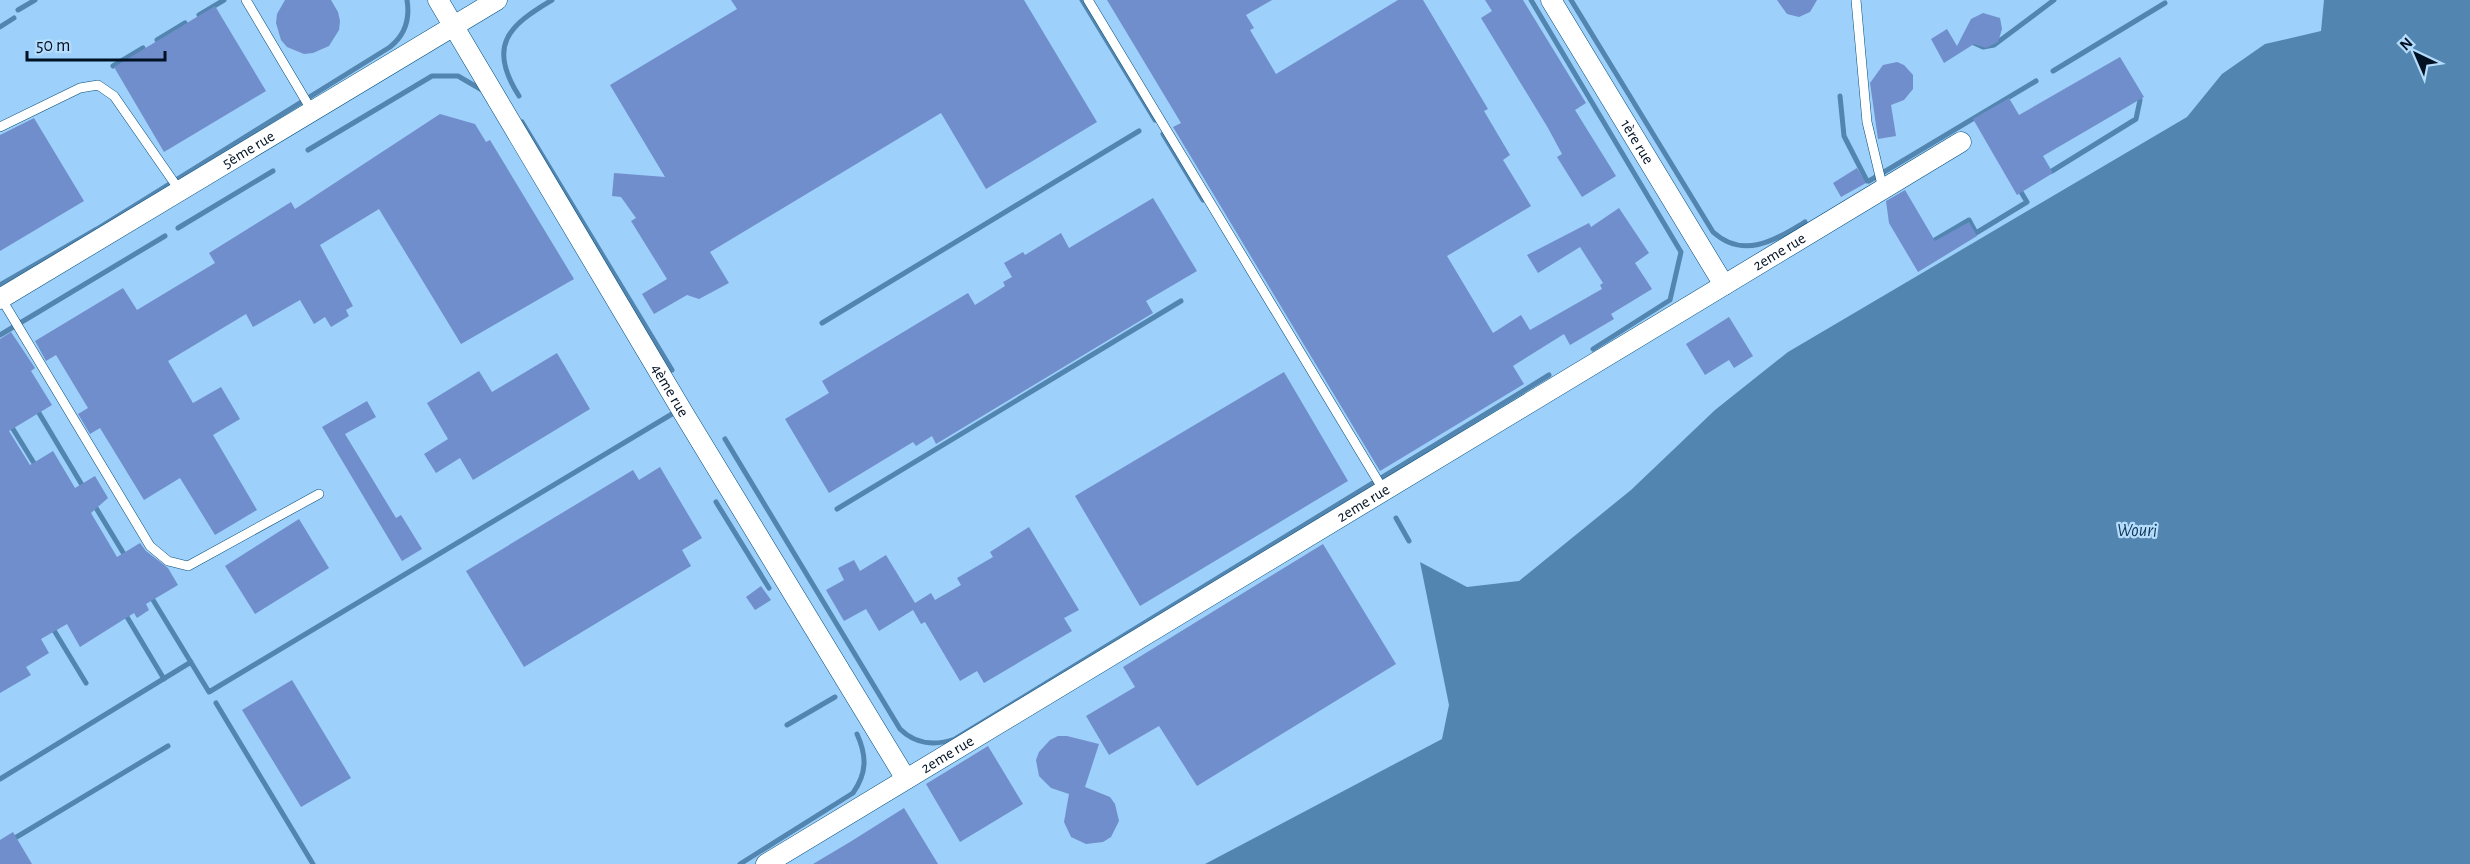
<svg xmlns="http://www.w3.org/2000/svg" width="2470" height="864" viewBox="0 0 2470 864" font-family="'Alegreya Sans',sans-serif">
  <style>
    .water { fill: #5285af }
    .lines { fill: none; stroke-linecap: round; stroke-linejoin: round }
    .stream { stroke: #5285af; stroke-width: 5 }
    .building { fill: #708ecc }
    .service-casing { stroke: #034e7b; stroke-width: 10 }
    .minor-casing { stroke: #034e7b; stroke-width: 21 }
    .service { stroke: #fff; stroke-width: 9 }
    .minor { stroke: #fff; stroke-width: 20 }
    .labels { text-anchor: middle; dominant-baseline: central; stroke-width: 4.5; stroke-linejoin: round; paint-order: stroke }
    .street-label { font-size: 16px; fill: #001124; stroke: #b6dcfc }
    .water-label { font-size: 18px; font-style: italic; fill: #0b3552; stroke: #b6dcfc }
  </style>
  <rect width="100%" height="100%" fill="#9dd0fa"/>
  <path class="water" d="M2324,0H2470V864H1205L1442,739L1449,705L1420,562L1467,587L1519,581L1631,490L1715,410L1788,352L2187,117L2222,74L2265,44L2321,31Z"/>
  <g class="lines">
    <path class="stream" d="M1082,0L1155,120
      M1531,0L1681,252L1670,300L1593,349
      M1571,0L1713,232C1744,260 1775,240 1805,222
      M18,10L35,0
      M199,15L224,0
      M0,27L14,18
      M157,40L185,23
      M1974,43L1983,47L1994,45L2054,0
      M113,66L143,48
      M2053,71L2165,3
      M519,96C487,46 508,26 552,0
      M1840,96L1844,136L1867,181
      M522,122L672,370
      M1163,134L1203,200
      M308,150L432,76H458L482,90
      M2052,171L2136,119L2140,100
      M1869,181L2036,81
      M178,228L273,171
      M1935,240L1969,220L1976,233L2027,202L2021,192
      M0,285L97,229L390,47C405,35 410,18 407,0
      M822,323L1139,131
      M0,335L165,236
      M36,408L85,490
      M13,429L37,468
      M725,439L900,729C915,744 935,746 955,739L1549,375
      M716,502L769,588
      M93,503L127,559
      M837,509L1181,301
      M1396,518L1409,541
      M150,595L209,692L677,411
      M124,612L164,679
      M52,627L86,683
      M216,703L313,864
      M787,725L835,697
      M0,779L191,662
      M0,847L168,746
      M740,864L853,793C867,773 867,756 857,734"/>
  </g>
  <path class="building" d="M285,0H331L338,12L340,21L339,30L329,46L313,53L304,54L287,47L281,40L276,23L277,14Z
    M731,0H1024L1097,122L986,189L941,113L710,252L729,283L699,299L687,295L654,314L642,294L667,279L631,221L636,218L621,197L612,196L614,173L665,177L610,85L737,9Z
    M1107,0H1272L1246,15L1254,28L1250,30L1276,74L1398,0H1423L1488,109L1484,111L1510,155L1503,160L1531,206L1447,256L1493,333L1521,315L1530,330L1602,289L1600,285L1603,283L1580,247L1538,273L1527,255L1589,223L1591,227L1619,208L1649,253L1635,263L1652,289L1611,314L1614,319L1570,345L1564,334L1513,366L1524,384L1380,471L1173,127L1181,123Z
    M1485,0H1523L1586,103L1575,110L1616,176L1582,197L1557,157L1562,154L1548,128L1481,18L1492,11Z
    M1777,0H1817L1810,12L1799,17L1787,14Z
    M215,6L266,91L164,152L114,67Z
    M1983,13L2000,18L2002,29L1998,42L1986,48L1974,44L1944,63L1931,39L1947,29L1957,46L1971,19Z
    M2120,57L2144,97L2043,156L2053,173L2017,195L1973,119L2009,98L2019,115Z
    M1897,62L1904,65L1913,75V89L1904,100L1891,105L1896,136L1878,139L1870,83L1883,65Z
    M440,114L475,124L486,142L490,140L574,279L461,344L379,209L320,245L353,306L346,310L349,316L331,327L325,317L314,324L300,300L253,327L246,314L168,361L193,403L221,387L240,419L213,435L257,510L215,535L180,478L144,500L100,428L90,434L78,414L88,408L56,355L46,361L35,341L123,288L137,310L215,263L209,253L291,202L295,209Z
    M34,118L84,201L0,251V135Z
    M1857,168L1866,183L1841,197L1833,183Z
    M1905,190L1935,241L1969,222L1977,236L1918,272L1889,223L1886,201Z
    M1153,198L1197,271L1146,301L1153,313L936,444L932,436L916,446L913,442L829,493L785,419L829,393L822,381L968,293L975,305L1005,286L1003,282L1012,277L1004,263L1023,252L1025,255L1061,233L1069,248Z
    M1729,317L1753,356L1734,368L1729,360L1705,375L1686,344Z
    M11,332L35,368L31,371L52,405L9,431L30,465L53,451L75,488L95,476L108,498L91,513L117,557L140,543L146,551L168,568L178,585L146,604L149,610L137,618L134,613L80,647L67,624L41,639L49,653L26,667L31,675L0,693V339Z
    M557,353L590,409L473,480L460,458L436,473L424,454L448,439L427,403L479,371L492,392Z
    M1284,372L1348,481L1140,606L1075,496Z
    M367,401L376,417L345,434L396,518L401,515L422,549L402,561L322,427Z
    M660,467L702,538L682,550L691,566L524,667L466,571L633,470L639,480Z
    M299,519L329,568L255,614L225,566Z
    M1029,527L1079,610L1064,618L1072,631L984,683L977,671L960,681L925,622L921,624L913,610L879,631L866,609L844,621L826,590L844,580L838,568L854,560L860,571L886,555L915,603L931,593L935,600L961,585L957,578L993,557L990,552Z
    M1323,544L1396,664L1197,786L1159,726L1109,755L1086,716L1135,687L1123,667Z
    M761,586L771,600L755,610L746,597Z
    M292,680L351,778L301,807L242,710Z
    M1058,736H1067L1099,744L1085,787L1110,797L1115,804L1119,821L1111,837L1103,842L1086,844L1071,837L1064,822L1069,794L1051,788L1039,776L1036,760L1039,752L1050,740Z
    M988,746L1023,804L960,842L926,784Z
    M904,808L938,864H813L850,842Z
    M13,832L32,864H0V840Z"/>
  <g class="lines">
    <g class="service-casing">
      <path id="service" d="M246,0L312,111
        M1088,0L1384,491
        M1856,0L1867,122L1883,189
        M0,127L80,88L98,85L114,96L180,191
        M1,298L150,546L168,561L188,566L319,494"/>
    </g>
    <g class="minor-casing">
      <g id="minor">
        <path id="s1" d="M438,0L684,414L906,779"/>
        <path id="s2" d="M1551,0L1724,285"/>
        <path id="s3" d="M0,299L497,0"/>
        <path id="s4" d="M766,864L1961,142"/>
      </g>
    </g>
    <use href="#service" class="service"/>
    <use href="#minor" class="minor"/>
  </g>
  <g class="labels">
    <g class="street-label">
      <text stroke="none"><textPath href="#s2" startOffset="166">1ère rue</textPath></text>
      <text stroke="none"><textPath href="#s3" startOffset="290">5ème rue</textPath></text>
      <text stroke="none"><textPath href="#s4" startOffset="1184">2eme rue</textPath></text>
      <text stroke="none"><textPath href="#s1" startOffset="454">4ème rue</textPath></text>
      <text stroke="none"><textPath href="#s4" startOffset="698">2eme rue</textPath></text>
      <text stroke="none"><textPath href="#s4" startOffset="212">2eme rue</textPath></text>
    </g>
    <g class="water-label">
      <text x="2137" y="531">Wouri</text>
    </g>
  </g>
  <g transform="translate(2416 54) rotate(316)" stroke="#b6dcfc" stroke-width="4.5" paint-order="stroke">
  <path d="M0-4.5L10 22L0 15L-10 22Z" fill="#001124"/>
  <text y="-9" font-size="16" font-weight="bold" text-anchor="middle" fill="#001124">N</text>
  </g>
  <path d="M27 51v9h138v-9" fill="none" stroke="#001124" stroke-width="3"/>
  <text x="36" y="51" font-size="18" fill="#001124" stroke="#b6dcfc" stroke-width="4.5" paint-order="stroke">50 m</text>
</svg>
